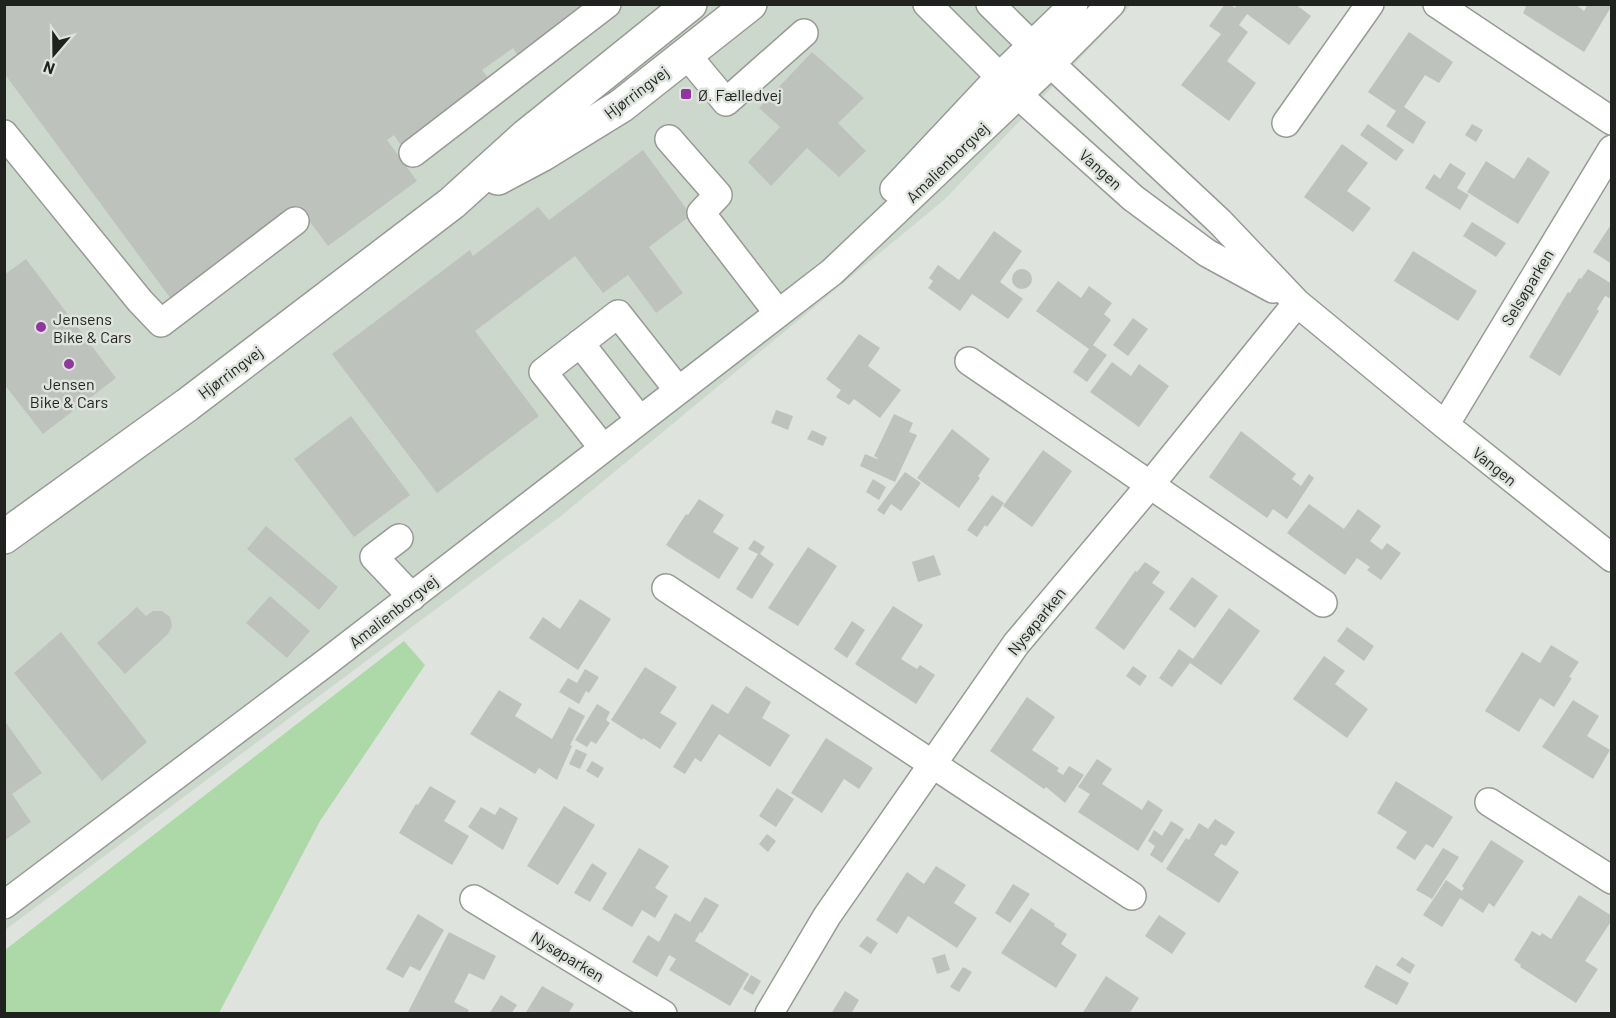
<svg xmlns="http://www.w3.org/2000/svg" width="1616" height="1018" viewBox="0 0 1616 1018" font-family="Barlow,sans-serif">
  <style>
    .built { fill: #cdd8cc }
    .green { fill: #add9a8 }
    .building { fill: #bdc2bc }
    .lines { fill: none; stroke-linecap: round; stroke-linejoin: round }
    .minor-casing { stroke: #969b95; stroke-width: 30 }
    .major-casing { stroke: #969b95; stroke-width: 36 }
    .minor { stroke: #fff; stroke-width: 27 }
    .major { stroke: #fff; stroke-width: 33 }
    .poi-dot { fill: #91359f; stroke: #dee3dd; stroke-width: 2 }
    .labels { text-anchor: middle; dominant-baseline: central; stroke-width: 5; stroke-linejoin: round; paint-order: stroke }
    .street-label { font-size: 16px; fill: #1f221f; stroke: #dee3dd }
    .poi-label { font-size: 16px; fill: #1f221f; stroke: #dee3dd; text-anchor: start }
  </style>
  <rect width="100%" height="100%" fill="#dee3dd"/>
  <path class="built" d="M5,5H1131L944,200L561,516L5,930Z"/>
  <path class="green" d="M404,641L425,665L320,821L219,1013H5V950Z"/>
  <path class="building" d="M4,4H577L584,14L521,60L513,48L482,70L492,83L403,148L394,135L387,140L417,181L328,246L298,206L171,299L4,73Z
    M1225,4H1229L1235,8L1236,7L1234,4H1295L1311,16L1289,45L1247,14L1239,25L1248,32L1227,61L1256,83L1229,121L1181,85L1221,34L1209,26Z
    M1523,4H1575L1584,11L1588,4H1607L1611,7L1584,52L1523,13L1526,7Z
    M1409,32L1453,62L1439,83L1425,75L1404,107L1426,122L1413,144L1386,126L1396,111L1368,92Z
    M812,52L864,98L838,123L866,151L839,177L807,148L771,186L748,162L780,127L759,108Z
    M1368,124L1404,150L1396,161L1360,135Z
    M1472,124L1483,130L1476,142L1465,135Z
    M1342,144L1368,163L1347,191L1371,208L1353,232L1304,197Z
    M643,150L691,215L649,247L683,293L656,313L628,275L603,293L575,256L475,331L539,416L437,493L332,354L470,250L473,256L538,207L549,220Z
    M1528,157L1550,172L1518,224L1467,192L1486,161L1514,179Z
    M1450,163L1466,173L1457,188L1469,195L1460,210L1425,188L1434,174L1440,179Z
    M1472,222L1506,243L1496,257L1463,236Z
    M1612,223V264L1593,252Z
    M994,231L1022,251L1000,282L1023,299L1008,319L972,294L960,311L928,288L933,281L929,278L938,265L959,280Z
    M1413,251L1477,291L1458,321L1394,281Z
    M26,259L116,378L43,434L4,384V275Z
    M1588,269L1612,284V299L1605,296L1597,309L1599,311L1560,376L1529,357L1568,292L1570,293L1579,278L1581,279Z
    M1012 279a10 10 0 1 1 20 0a10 10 0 1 1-20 0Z
    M1058,281L1081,298L1089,286L1112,303L1104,314L1111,320L1093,345L1107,355L1087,382L1073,372L1089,349L1036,311Z
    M1133,318L1148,329L1128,356L1113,345Z
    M859,334L880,348L868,366L901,390L880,418L854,399L849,405L836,397L841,390L826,379Z
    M1112,362L1131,376L1139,364L1169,386L1139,427L1090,392Z
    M776,410L793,416L788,430L771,423Z
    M894,414L913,423L909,432L917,435L895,482L860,466L865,454L877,459L878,458L874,456Z
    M351,416L410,495L354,537L294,459Z
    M952,429L990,459L978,476L980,478L959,508L917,478Z
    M812,430L827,437L823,446L807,439Z
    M1241,431L1296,474L1292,479L1301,486L1309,474L1314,478L1287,519L1273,509L1267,518L1209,477Z
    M1043,450L1072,471L1032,527L1003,506Z
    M905,472L921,483L901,511L891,504L884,515L877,510Z
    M873,479L886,487L879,500L866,492Z
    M992,495L1004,503L987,527L985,525L977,537L967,530Z
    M699,499L724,515L713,532L739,548L719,579L666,545L686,514L688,515Z
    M1309,504L1344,529L1358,509L1381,526L1370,541L1382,550L1387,543L1401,553L1381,580L1367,570L1370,567L1357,558L1345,575L1287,533Z
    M266,526L338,587L319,610L247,549Z
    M754,540L765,547L760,554L774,564L752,599L736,589L758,554L748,549Z
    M808,547L837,566L798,626L768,608Z
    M934,555L941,575L918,582L912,562Z
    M1145,562L1160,572L1152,583L1165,592L1124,650L1095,628L1135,571L1137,572Z
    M1192,577L1218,596L1195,628L1169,609Z
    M270,596L310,631L287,658L246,623Z
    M580,599L611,619L578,670L529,638L543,617L560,629Z
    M893,606L923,625L901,659L917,669L920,665L935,675L916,704L855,664Z
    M137,607L146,616L153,611H162L170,617L172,626L168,634L125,674L97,643Z
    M1229,608L1260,631L1221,685L1190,663L1172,687L1159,678L1179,649L1193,659Z
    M852,621L865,630L847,658L834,649Z
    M1347,627L1374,646L1364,661L1337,641Z
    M61,632L147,742L102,781L14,673Z
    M1551,645L1579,662L1569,677L1572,678L1554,707L1540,698L1519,732L1485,711L1522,652L1540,663Z
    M1324,656L1345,671L1335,684L1368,709L1347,738L1293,699Z
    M1133,666L1147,676L1140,686L1126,676Z
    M645,667L677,687L660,713L677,723L660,749L643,738L642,740L611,720Z
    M585,669L599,677L589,693L586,691L579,704L559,692L568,678L577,683Z
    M746,686L771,702L762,718L790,735L770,767L719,734L701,762L695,758L685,774L673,767L712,704L728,714Z
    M499,690L522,704L515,716L552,739L569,707L585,716L570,745L572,746L557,780L539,768L535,774L470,734Z
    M1027,697L1055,717L1032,750L1059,768L1057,771L1063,775L1069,766L1084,775L1065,803L1046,787L1044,789L990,751Z
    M1573,700L1599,716L1587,736L1610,750L1593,779L1542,747Z
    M597,704L610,712L606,720L610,723L596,744L591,741L587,747L575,740Z
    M4,720L42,773L12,794L31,822L4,841Z
    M826,738L873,768L859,789L844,779L822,813L791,793Z
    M576,749L587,754L580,769L569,764Z
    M1097,759L1112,769L1102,784L1142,810L1148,800L1163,810L1138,851L1078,812L1090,794L1078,787Z
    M592,761L604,768L598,778L586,771Z
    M1396,781L1453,817L1433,848L1426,844L1415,860L1396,848L1407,832L1377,813Z
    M430,786L456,801L444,821L469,836L452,865L399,833L416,804L418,805Z
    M777,788L794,799L776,827L759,816Z
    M564,806L595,825L558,885L527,866Z
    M481,807L495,815L500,807L518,818L503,850L468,827Z
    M1215,819L1235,832L1226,846L1221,844L1214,855L1239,872L1219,903L1166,869L1186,838L1189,840L1199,823L1208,829Z
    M1171,821L1184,829L1162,863L1150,855L1155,846L1148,841L1154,830L1162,836Z
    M767,834L776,841L768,852L759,844Z
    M1491,840L1524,861L1494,907L1489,903L1483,913L1460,898L1442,927L1423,915L1446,880L1462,891L1464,888L1462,886Z
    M639,848L669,866L655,888L668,896L655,918L642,910L632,927L602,909Z
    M1443,848L1459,857L1432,899L1416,890Z
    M592,863L607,873L590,902L574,893Z
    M936,866L966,885L954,903L977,918L957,948L908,916L897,934L876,920L907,872L924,884Z
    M1013,884L1030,894L1010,923L995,913Z
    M1579,895L1612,916V920L1585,961L1598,969L1576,1003L1520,967L1521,965L1514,960L1532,931L1540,936L1542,933L1551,939Z
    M705,897L719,905L702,933L700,932L695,941L749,974L730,1006L669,970L676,959L669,955L657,977L632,962L648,935L659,942L675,913L690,922Z
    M1031,908L1055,924L1054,926L1067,934L1061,944L1077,955L1056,988L1001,953Z
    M418,914L444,930L420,971L410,966L403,978L386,969Z
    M1159,915L1186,933L1172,954L1145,936Z
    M449,932L496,956L484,980L469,973L454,1002L469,1010L467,1014H407Z
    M867,936L878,943L871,954L859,946Z
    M945,954L950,970L937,974L932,958Z
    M1402,957L1415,965L1410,974L1396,965Z
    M1376,965L1409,983L1397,1005L1364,987Z
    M963,967L972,972L959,992L950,987Z
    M751,975L761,981L753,995L743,989Z
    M1106,976L1139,998L1129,1014H1082Z
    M542,986L574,1004L568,1014H525Z
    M845,991L859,1000L851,1014H831Z
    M501,995L517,1005L511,1014H489Z"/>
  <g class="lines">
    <g class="minor-casing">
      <path id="minor" d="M927,4L1017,94L1133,198L1207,253L1273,289
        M990,4L1051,64L1220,222L1297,303L1445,425L1612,558
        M1437,4L1612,121
        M686,54L726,102L804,33
        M1286,123L1370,4
        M4,134L140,301L161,323L295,221
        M669,139L718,195L701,213L778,313
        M413,153L607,4
        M894,189L1000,76L1074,4
        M580,343L640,420
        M969,361L1323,603
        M1445,425L1612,149
        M603,448L543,372L618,314L678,390
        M399,538L374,557L412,597
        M666,588L1132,896
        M1489,802L1612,880
        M474,899L663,1014
        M4,905L328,661L832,272L1051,64L1111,4
        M769,1014L827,916L1016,644L1150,485L1297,303"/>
    </g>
    <g class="major-casing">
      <path id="major" d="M498,178L543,154L621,106L750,4
        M4,537L187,405L452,203L526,136L690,4"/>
    </g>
    <use href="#minor" class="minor"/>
    <use href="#major" class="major"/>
  </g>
  <g class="poi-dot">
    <rect x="680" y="88" width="12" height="12" rx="3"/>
    <circle cx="41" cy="327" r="6"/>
    <circle cx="69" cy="364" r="6"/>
  </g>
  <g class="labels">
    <g class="street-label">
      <text transform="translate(636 92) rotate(-37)">Hjørringvej</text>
      <text transform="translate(947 162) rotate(-44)">Amalienborgvej</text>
      <text transform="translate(1101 169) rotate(42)">Vangen</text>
      <text transform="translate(1527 287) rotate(-59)">Selsøparken</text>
      <text transform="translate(230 372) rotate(-37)">Hjørringvej</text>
      <text transform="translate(1495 466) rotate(39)">Vangen</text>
      <text transform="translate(393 611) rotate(-38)">Amalienborgvej</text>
      <text transform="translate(1036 621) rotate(-51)">Nysøparken</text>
      <text transform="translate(568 956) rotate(31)">Nysøparken</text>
    </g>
    <g class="poi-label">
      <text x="698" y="94">Ø. Fælledvej</text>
      <text x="53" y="318">Jensens<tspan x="53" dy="18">Bike &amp; Cars</tspan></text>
      <text x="69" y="383" text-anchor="middle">Jensen<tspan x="69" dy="18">Bike &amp; Cars</tspan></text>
    </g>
  </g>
  <rect width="1616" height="1018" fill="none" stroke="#1f221f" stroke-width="12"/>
  <g transform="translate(54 54) rotate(200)" stroke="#dee3dd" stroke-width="4.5" paint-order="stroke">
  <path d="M0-4.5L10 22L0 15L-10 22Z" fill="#1f221f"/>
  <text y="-9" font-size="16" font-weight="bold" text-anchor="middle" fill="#1f221f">N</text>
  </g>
</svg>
